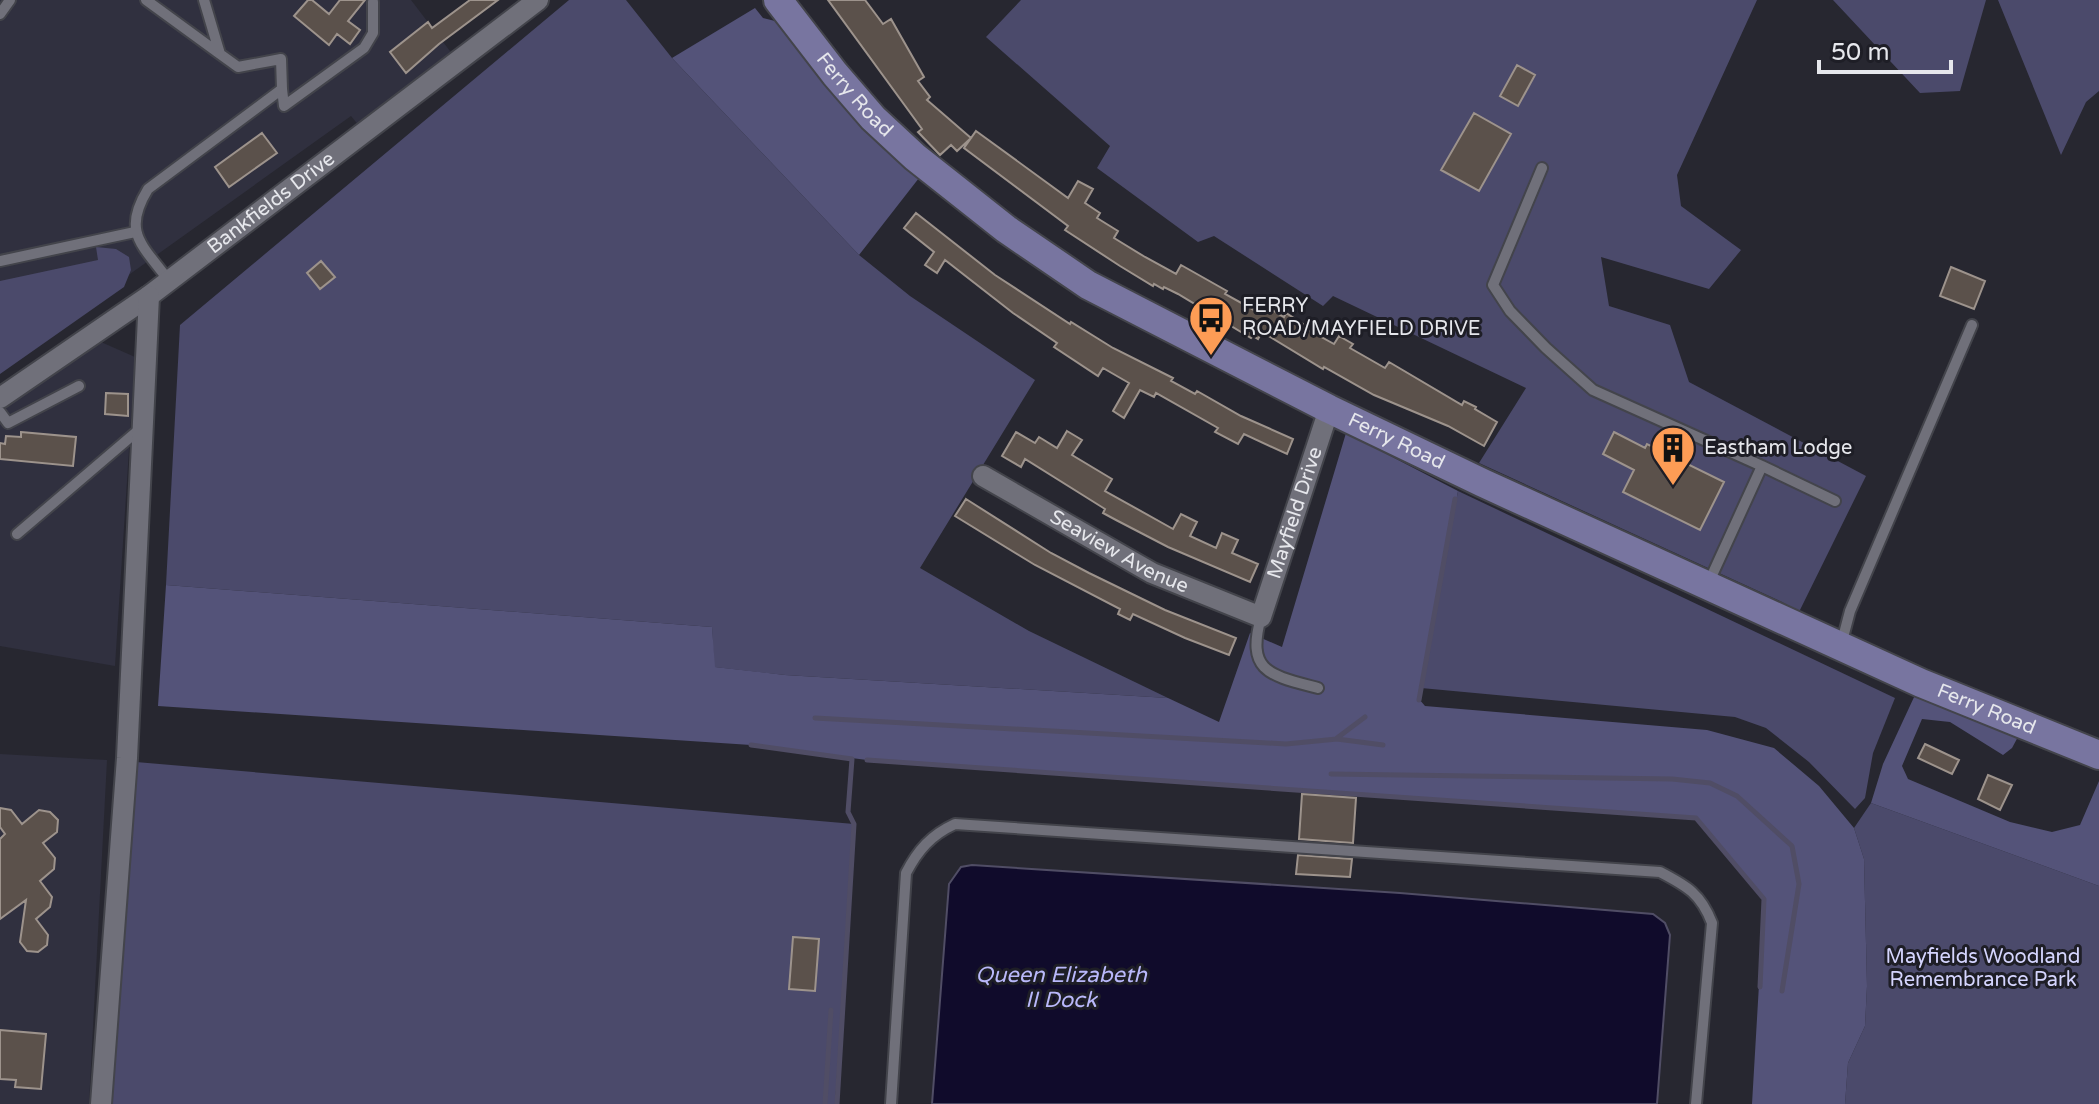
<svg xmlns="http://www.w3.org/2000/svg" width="2099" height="1104" viewBox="0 0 2099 1104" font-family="'Varela Round',sans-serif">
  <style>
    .built { fill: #30303f }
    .green { fill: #4b4a6b }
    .forest { fill: #545379 }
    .water { fill: #100b2b; stroke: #504d65; stroke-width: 2 }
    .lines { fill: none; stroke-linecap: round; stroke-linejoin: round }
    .stream { stroke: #504d65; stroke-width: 5 }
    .building { fill: #5b514b; stroke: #9d938c; stroke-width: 2 }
    .lane-casing { stroke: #43444b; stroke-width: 14 }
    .street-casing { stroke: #43444b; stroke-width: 24 }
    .secondary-casing { stroke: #43444b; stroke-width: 32 }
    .lane { stroke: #70707a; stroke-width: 10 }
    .street { stroke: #70707a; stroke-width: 20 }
    .secondary { stroke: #7875a0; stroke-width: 28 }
    .labels { text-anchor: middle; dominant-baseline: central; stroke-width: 6; stroke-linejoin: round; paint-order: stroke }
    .street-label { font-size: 20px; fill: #e6e7ec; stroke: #1e1e26 }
    .poi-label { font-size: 20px; fill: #e6e7ec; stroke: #1e1e26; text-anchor: start }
    .park-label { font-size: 20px; fill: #d5d5fe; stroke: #1e1e26 }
    .water-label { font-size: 22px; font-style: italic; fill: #b9b8fa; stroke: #1e1e26 }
  </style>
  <rect width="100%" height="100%" fill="#272730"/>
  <path class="built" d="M0,0H411L453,55L360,127L351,116L0,367Z
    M101,342L135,357L115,666L0,646V411Z
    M0,754L107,760L89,1104H0Z"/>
  <path class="green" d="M569,0H626L672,58L859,255L910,296L1035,380L920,568L1029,631L1168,698L785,675L714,667L712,627L166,585L180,325Z
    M1021,0H1757L1677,175L1681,206L1741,250L1709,289L1601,257L1609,306L1670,325L1689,382L1866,476L1799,612L1782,602L1479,463L1526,388L1333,296L1323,306L1214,236L1198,242L1097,168L1110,146L986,37Z
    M1833,0H1986L1960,91L1920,93Z
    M1998,0H2099V91L2086,102L2061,155Z
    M96,247L116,249L129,257L131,270L124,287L0,374V281L98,260Z
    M1458,491L1895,698L1873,753L1865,798L1855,809L1809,762L1766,728L1735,717L1421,688Z
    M136,762L854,824L835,1104H109Z
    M1871,803L2099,886V1104H1845L1848,1063L1865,1026L1867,986L1864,859L1854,828Z"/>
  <path class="forest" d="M755,8L763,18L775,21L839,101L919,178L859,255L672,58Z
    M1346,433L1458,491L1419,699L1425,706L1707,730L1774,748L1819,786L1854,828L1864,859L1867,986L1865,1026L1848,1063L1845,1104H1752L1764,899L1696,818L867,760L751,745L158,706L166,585L712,627L715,667L785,675L1168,698L1219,722L1250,633L1282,647Z
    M1915,695L2019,735L2012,748L2003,755L1950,722L1922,719L1902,766L1908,779L2010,822L2052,832L2080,825L2099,781V886L1871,803L1883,764Z"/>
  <path class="water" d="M972,865L1400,893L1653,914L1665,923L1670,935L1657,1104H932L949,884L961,867Z"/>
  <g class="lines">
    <path class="stream" d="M1419,700L1455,499
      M815,718L1286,744L1337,739L1383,745
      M1337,738L1365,717
      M751,745L852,759L848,812L854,824L837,1104
      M867,760L1696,818L1764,899L1760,987
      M1331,774L1672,779L1710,783L1737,796L1792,846L1799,884L1782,991
      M825,1104L831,1010"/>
  </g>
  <path class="building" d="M308,0H312L329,14L340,0H365L348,21L360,30L350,44L337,34L329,45L294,16Z
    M470,0H498L439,44L406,73L390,52L428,22L432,28Z
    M828,0H865L883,24L891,19L924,77L918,81L930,97L927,100L971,138L957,151L951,145L940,155L918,132L922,129Z
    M1517,65L1535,75L1518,106L1500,96Z
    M1474,113L1511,134L1479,191L1441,170Z
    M976,131L1068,198L1078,181L1093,189L1085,203L1100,213L1097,218L1118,231L1114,238L1145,257L1176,274L1181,265L1227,291L1225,294L1254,310L1258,302L1284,317L1286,313L1308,327L1307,329L1334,344L1339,336L1353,344L1350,348L1385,368L1389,362L1462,405L1464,401L1476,407L1475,409L1497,422L1484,446L1448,426L1374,395L1324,367L1323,369L1262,332L1258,339L1253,336L1251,338L1178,294L1164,287L1163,289L1154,284L1153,286L1120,266L1065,230L1068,226L964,148Z
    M262,133L277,153L229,187L215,167Z
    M916,213L995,275L1070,324L1071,322L1113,348L1173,378L1171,381L1195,394L1197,391L1241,416L1293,439L1287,454L1244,434L1238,444L1215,432L1218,428L1156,393L1154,397L1140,390L1124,418L1113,411L1129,383L1103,368L1098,376L1054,347L1057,343L1013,313L945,260L937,273L925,265L934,252L904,228Z
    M321,261L335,277L320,289L307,273Z
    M1951,267L1985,281L1974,309L1940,296Z
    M106,393L128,394V416L105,414Z
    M1067,431L1082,440L1072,455L1112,479L1105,491L1173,529L1181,514L1197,522L1190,536L1216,548L1222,533L1238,540L1232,553L1258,564L1250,582L1168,547L1116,520L1103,513L1105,509L1025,459L1021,467L1002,456L1016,432L1035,443L1039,437L1057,448Z
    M21,432L76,437L73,466L0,459V443L5,444L6,436L21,437Z
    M1614,432L1645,448L1647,444L1724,482L1700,530L1623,492L1634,470L1603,454Z
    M966,499L1051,553L1089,573L1165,610L1236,638L1229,655L1185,638L1133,614L1130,620L1118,614L1120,609L1035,565L955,516Z
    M1925,744L1959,760L1952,774L1918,758Z
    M1988,775L2012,785L2000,810L1978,799Z
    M1302,794L1356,798L1353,843L1299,839Z
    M0,808L11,810L22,824L39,810L50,812L58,820L57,832L43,843L55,858L54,869L40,881L52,897L50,907L36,919L48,935L47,945L38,952L27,951L20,942L26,900L0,919V839L5,834L0,827Z
    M1298,855L1352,859L1350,877L1296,874Z
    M793,937L819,939L815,991L789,989Z
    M0,1030L46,1034L41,1089L15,1087L16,1080L0,1079Z"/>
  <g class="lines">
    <g class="lane-casing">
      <path id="lane" d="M146,0L220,54
        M0,14L10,0
        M282,89L284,106L364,48L373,33V2
        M1542,168L1493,285L1510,311L1546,348L1593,390L1762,466L1708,584
        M0,261L135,232
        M169,281C143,245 121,233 148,189L282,89L281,59L238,67L220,54L204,0
        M0,412L8,423L79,386
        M1762,466L1835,501
        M17,534L141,428
        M1261,617C1246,672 1269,675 1318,688
        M1841,645L1850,611L1972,325
        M891,1104L906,873C918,850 931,835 955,824L1660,872C1687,886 1701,894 1712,923L1696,1104"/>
    </g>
    <g class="street-casing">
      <g id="street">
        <path id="s1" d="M0,398L149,296L538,0"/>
        <path id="s2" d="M983,476L1152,573L1261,617L1329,409"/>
        <path d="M101,1104L127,758L149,296"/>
      </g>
    </g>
    <g class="secondary-casing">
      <g id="secondary">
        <path id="s3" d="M778,0L835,74L873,118L915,157L1006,229L1088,285L1329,409L1483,483L1921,683L2099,755"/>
      </g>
    </g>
    <use href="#lane" class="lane"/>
    <use href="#street" class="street"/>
    <use href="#secondary" class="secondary"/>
  </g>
  <defs>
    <g id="bus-pin" transform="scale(2.3)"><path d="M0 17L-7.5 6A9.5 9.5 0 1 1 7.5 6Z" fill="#fd9c55" stroke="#1e1e26"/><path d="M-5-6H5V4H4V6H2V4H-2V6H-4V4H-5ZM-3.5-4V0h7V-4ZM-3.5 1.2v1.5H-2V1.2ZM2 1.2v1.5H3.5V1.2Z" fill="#111"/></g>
    <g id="building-pin" transform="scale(2.3)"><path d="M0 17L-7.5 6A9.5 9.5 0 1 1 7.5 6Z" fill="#fd9c55" stroke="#1e1e26"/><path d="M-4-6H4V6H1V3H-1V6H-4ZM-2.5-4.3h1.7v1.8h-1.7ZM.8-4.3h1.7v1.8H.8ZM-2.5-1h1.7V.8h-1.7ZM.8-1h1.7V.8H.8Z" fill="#111"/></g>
  </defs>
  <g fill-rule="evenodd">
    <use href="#bus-pin" x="1211" y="318"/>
    <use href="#building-pin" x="1673" y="448"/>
  </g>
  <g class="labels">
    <g class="street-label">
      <text stroke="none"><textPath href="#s3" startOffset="122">Ferry Road</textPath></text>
      <text stroke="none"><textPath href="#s1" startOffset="334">Bankfields Drive</textPath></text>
      <text stroke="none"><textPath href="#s3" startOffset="770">Ferry Road</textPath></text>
      <text stroke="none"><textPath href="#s2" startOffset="422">Mayfield Drive</textPath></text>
      <text stroke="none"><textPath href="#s2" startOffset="156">Seaview Avenue</textPath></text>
      <text stroke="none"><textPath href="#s3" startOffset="1418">Ferry Road</textPath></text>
    </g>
    <g class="poi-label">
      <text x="1242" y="306">FERRY<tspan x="1242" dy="23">ROAD/MAYFIELD DRIVE</tspan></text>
      <text x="1704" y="448">Eastham Lodge</text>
    </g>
    <g class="park-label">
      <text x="1983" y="957">Mayfields Woodland<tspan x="1983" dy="23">Remembrance Park</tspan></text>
    </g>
    <g class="water-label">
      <text x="1061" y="975">Queen Elizabeth<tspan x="1061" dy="25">II Dock</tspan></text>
    </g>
  </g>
  <path d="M1819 60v12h132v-12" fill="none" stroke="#e6e7ec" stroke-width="4"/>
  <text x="1831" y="60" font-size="24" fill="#e6e7ec" stroke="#1e1e26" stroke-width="6" paint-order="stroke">50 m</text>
</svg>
